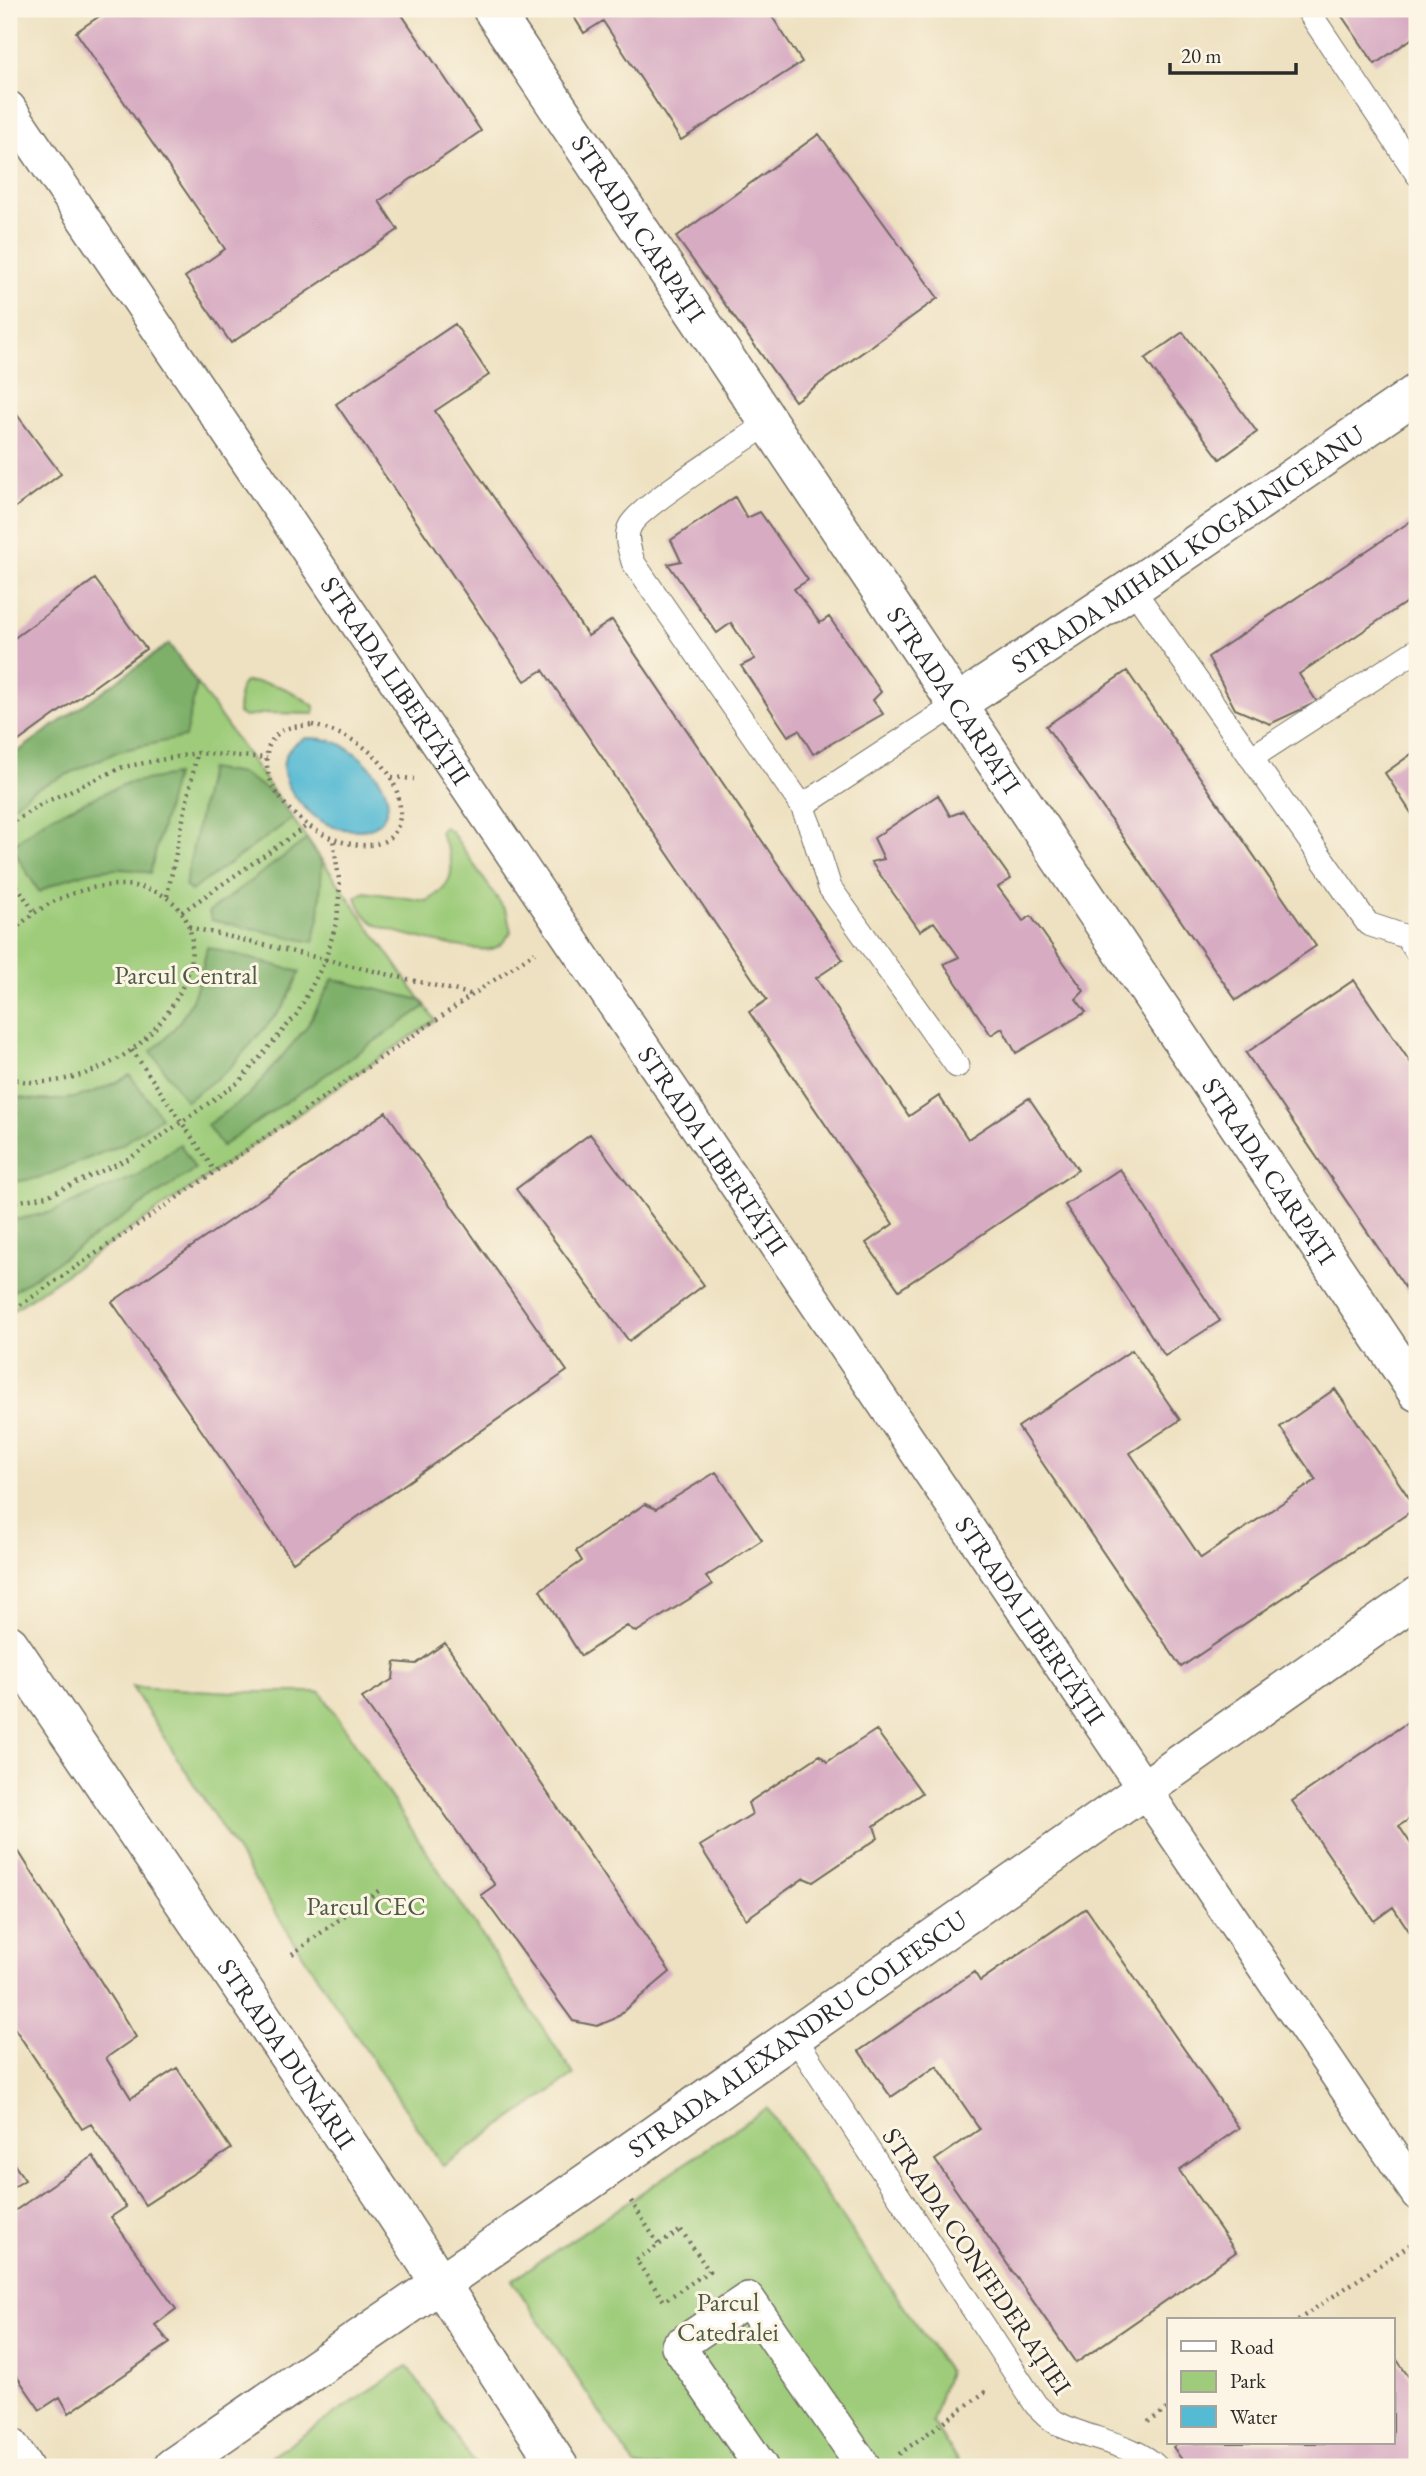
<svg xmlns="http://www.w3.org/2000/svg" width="1426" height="2476" viewBox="0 0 1426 2476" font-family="'EB Garamond',serif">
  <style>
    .green { fill: #9ecc7a; stroke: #647c52; stroke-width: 2 }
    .forest { fill: #7eb06a; stroke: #546e4a; stroke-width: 2 }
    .water { fill: #55bad3; stroke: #40727f; stroke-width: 2 }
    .building { fill: #d7abc2 }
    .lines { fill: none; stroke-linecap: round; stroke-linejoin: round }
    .service-casing { stroke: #6f6b60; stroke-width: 25 }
    .pedestrian-casing { stroke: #6f6b60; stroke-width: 36 }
    .minor-casing { stroke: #6f6b60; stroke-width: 41 }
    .primary-casing { stroke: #6f6b60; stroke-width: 41 }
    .path { stroke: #6f6b60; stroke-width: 4.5; stroke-dasharray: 2 5; stroke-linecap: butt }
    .service { stroke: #fff; stroke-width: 23 }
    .pedestrian { stroke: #fff; stroke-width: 33 }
    .minor { stroke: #fff; stroke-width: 38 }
    .primary { stroke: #fff; stroke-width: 38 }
    .labels { text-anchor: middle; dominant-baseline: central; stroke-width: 6; stroke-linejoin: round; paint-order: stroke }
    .street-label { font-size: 26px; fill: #2b2b2b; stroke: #fcf5e5 }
    .park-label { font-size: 26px; fill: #4e5b43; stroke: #fcf5e5 }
  </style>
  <rect width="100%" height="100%" fill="#fcf5e5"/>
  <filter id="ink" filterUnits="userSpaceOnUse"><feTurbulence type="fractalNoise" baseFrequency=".0143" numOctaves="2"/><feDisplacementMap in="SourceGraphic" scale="14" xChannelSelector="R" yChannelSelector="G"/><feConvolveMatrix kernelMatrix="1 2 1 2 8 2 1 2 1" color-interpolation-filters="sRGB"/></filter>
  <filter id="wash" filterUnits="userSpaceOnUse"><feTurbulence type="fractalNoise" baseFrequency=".00686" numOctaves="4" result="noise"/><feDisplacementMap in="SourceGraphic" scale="28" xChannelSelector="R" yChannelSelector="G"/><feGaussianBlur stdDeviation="1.57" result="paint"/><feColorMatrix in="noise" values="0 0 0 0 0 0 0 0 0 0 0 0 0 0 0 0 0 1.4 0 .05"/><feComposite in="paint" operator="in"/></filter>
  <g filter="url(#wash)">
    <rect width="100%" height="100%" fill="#eee1c1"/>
    <path class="green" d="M169,644L435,1020L9,1313V758Z
      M245,682C276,682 289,688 314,706V714L267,713L245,717L238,713L240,688Z
      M444,827L451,831L507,913L511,932C506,939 501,947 491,949C476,953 387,932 374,923C365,917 359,907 356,897L365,892L427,901C447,889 456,877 449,853C447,845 441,840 440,831Z
      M132,1687L235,1692H321L574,2075L443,2166L299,1949Z
      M767,2108L948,2371L932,2423L963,2467H636L512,2280Z
      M407,2366L477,2467H254H255Z"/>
    <path class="forest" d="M169,644L197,684L185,737L119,751L33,790L9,809V758Z
      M209,769L242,774L277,796L293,818L191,891L185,886Z
      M175,775L150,873C109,863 76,872 39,892L11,846L48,818L127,783Z
      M307,839L322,863L319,918L313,942L211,920L209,912Z
      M207,947L300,972L284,1006L228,1070L186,1101L151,1051C187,1023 199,991 207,947Z
      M333,979L421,1000L426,1006L222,1146L207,1125L250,1094L306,1028Z
      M130,1075L161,1117L121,1145L42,1177L9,1183V1096C59,1106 85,1099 130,1075Z
      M180,1144L195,1169L9,1294V1221L52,1212L138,1175Z"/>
    <path class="water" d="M306,738C317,738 328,739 338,743C361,753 401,791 383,818C378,825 370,830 361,830C352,830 342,830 334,827C300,815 256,759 306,738Z"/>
    <g id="blocks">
      <path class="building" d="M110,9H398L481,131L379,201L398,230L231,343L185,277L225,249L76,32Z
        M569,9H767L802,62L681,140L603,21L584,33Z
        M1337,9H1417V35L1375,64Z
        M819,134L938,298L795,401L676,237Z
        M455,324L489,375L435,411L588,636L612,620L843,960L816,978L909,1116L939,1096L968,1139L1029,1098L1078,1170L899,1290L866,1243L893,1224L749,1012L767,1000L543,670L525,681L336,404Z
        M1183,332L1257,432L1220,459L1145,359Z
        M9,404L61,474L9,512Z
        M735,497L747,518L760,512L808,580L794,589L820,623L829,617L881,692L873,700L883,714L813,754L799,730L788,736L741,666L755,659L731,623L717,633L668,564L681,561L671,540Z
        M1417,517V595L1299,674L1317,702L1270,724L1235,709L1208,657Z
        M95,579L146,649L9,748V642Z
        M1127,671L1316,946L1236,1000L1046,726Z
        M1417,750V822L1385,773Z
        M938,795L950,816L963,811L1011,879L998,887L1023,921L1031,916L1084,991L1076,999L1086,1012L1016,1053L1002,1028L991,1035L944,964L959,957L934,922L920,931L871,862L884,859L874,838Z
        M1354,980L1417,1072V1305L1246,1053Z
        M386,1112L567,1371L293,1562L112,1302Z
        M590,1134L704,1285L629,1341L516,1189Z
        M1120,1169L1220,1321L1165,1356L1065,1205Z
        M1132,1350L1180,1420L1130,1453L1201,1558L1316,1480L1280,1427L1335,1389L1416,1508L1181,1667L1018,1427Z
        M716,1472L762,1540L706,1577L712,1585L636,1632L627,1626L581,1656L540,1590L582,1561L576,1551L645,1504L656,1509Z
        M445,1643L670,1972L614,2019L597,2026L573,2021L481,1895L495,1885L362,1698L393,1679L395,1662L416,1664Z
        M1417,1716V1814L1399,1826L1417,1853V1943L1393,1907L1374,1921L1292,1801Z
        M876,1730L922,1793L874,1826L878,1838L813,1882L804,1878L746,1919L700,1846L752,1814L748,1803L820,1755L827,1762Z
        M19,1852L136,2037L106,2058L131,2098L177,2068L231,2149L145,2205L91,2124L82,2129L9,2020V1859Z
        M1086,1908L1239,2128L1179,2170L1236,2252L1076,2363L935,2160L980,2129L937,2066L891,2097L859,2051L974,1972L980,1981Z
        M93,2156L126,2207L111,2217L176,2309L155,2325L170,2343L69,2413L60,2397L40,2410L9,2365V2215Z
        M9,2157L25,2180L9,2190Z
        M1393,2354L1417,2389V2467H1187L1173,2447L1179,2443H1393Z"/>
    </g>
  </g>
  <g filter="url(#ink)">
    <use href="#blocks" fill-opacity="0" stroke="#6f6b60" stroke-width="2"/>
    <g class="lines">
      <g class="service-casing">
        <path id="service" d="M1307,9L1417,174
          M769,423C745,440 639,506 630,526C624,537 630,550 633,562L802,806L813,834L830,888L957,1066
          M1132,588L1368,924L1407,937L1417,952
          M1251,758L1417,650
          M802,806L957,704
          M793,2035L1036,2405C1043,2411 1049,2419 1057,2423C1087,2440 1133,2443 1157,2467"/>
      </g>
      <g class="pedestrian-casing">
        <g id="pedestrian">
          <path id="s1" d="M9,108L1417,2193"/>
          <path d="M761,2467L678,2346L748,2299L864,2467"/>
        </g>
      </g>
      <g class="minor-casing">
        <g id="minor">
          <path id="s2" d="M492,9L1417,1392"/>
          <path id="s3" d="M957,704L1132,588L1417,393"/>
          <path d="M9,2446L23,2467"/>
          <path id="s4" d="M173,2467L589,2181L1417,1597"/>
        </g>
      </g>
      <g class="primary-casing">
        <g id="primary">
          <path id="s5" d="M9,1644L396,2215L559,2467"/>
        </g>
      </g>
      <path class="path" d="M312,725C338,732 362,741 381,763C409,797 412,854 352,844C313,838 262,797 267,754C268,743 275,734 285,729C293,726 303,726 312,725Z
        M392,777L414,779
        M9,825L41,804L123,767L197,753L267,758
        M9,874L35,913
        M167,896L197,753
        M182,912L308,825
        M189,927L470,994
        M9,936C35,906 77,886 117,885C172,884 205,920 187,975C178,1003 154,1034 130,1051C109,1066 86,1075 61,1080C44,1083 26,1084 9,1077
        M132,1050L215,1171
        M9,1203L47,1196L130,1158L239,1082L297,1014L325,961L337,920L340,886L333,839
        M9,1313L535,952
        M292,1954L381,1889
        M631,2201L659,2245
        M681,2230L709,2271L664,2301L636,2260Z
        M1298,2320L1417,2240
        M1148,2422L1169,2408
        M899,2454L988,2390"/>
      <use href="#service" class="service"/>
      <use href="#pedestrian" class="pedestrian"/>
      <use href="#minor" class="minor"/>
      <use href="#primary" class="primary"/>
    </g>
  </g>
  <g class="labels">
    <g class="street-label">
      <text stroke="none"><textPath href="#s2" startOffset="264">STRADA CARPAȚI</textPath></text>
      <text stroke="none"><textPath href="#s3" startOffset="278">STRADA MIHAIL KOGĂLNICEANU</textPath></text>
      <text stroke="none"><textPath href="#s1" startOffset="691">STRADA LIBERTĂȚII</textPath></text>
      <text stroke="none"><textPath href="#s2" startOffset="831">STRADA CARPAȚI</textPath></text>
      <text stroke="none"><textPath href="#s1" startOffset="1258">STRADA LIBERTĂȚII</textPath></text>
      <text stroke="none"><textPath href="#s2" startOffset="1398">STRADA CARPAȚI</textPath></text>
      <text stroke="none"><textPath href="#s1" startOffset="1825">STRADA LIBERTĂȚII</textPath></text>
      <text stroke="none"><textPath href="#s4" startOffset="760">STRADA ALEXANDRU COLFESCU</textPath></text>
      <text stroke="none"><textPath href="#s5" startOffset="495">STRADA DUNĂRII</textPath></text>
      <text transform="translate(977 2261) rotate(56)">STRADA CONFEDERAȚIEI</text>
    </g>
    <g class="park-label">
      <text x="186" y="975">Parcul Central</text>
      <text x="366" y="1906">Parcul CEC</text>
      <text x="728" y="2302">Parcul<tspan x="728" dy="30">Catedralei</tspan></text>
    </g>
  </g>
  <rect width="1426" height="2476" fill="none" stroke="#fcf5e5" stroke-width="35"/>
  <rect x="1167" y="2318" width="228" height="126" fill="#fcf5e5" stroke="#a8a49b" stroke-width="2"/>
  <rect x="1181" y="2341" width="35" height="10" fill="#ffffff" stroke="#a8a49b" stroke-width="2"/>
  <text x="1230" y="2354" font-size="21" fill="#2b2b2b">Road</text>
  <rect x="1181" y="2371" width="35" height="21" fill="#9ecc7a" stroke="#a8a49b" stroke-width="2"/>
  <text x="1230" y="2388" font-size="21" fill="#2b2b2b">Park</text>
  <rect x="1181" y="2406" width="35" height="21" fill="#55bad3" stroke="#a8a49b" stroke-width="2"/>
  <text x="1230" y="2424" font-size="21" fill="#2b2b2b">Water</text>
  <path d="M1170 63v10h126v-10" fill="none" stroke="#2b2b2b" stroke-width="3.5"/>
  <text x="1181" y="63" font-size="21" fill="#2b2b2b" stroke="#fcf5e5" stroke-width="5" paint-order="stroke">20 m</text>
</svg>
